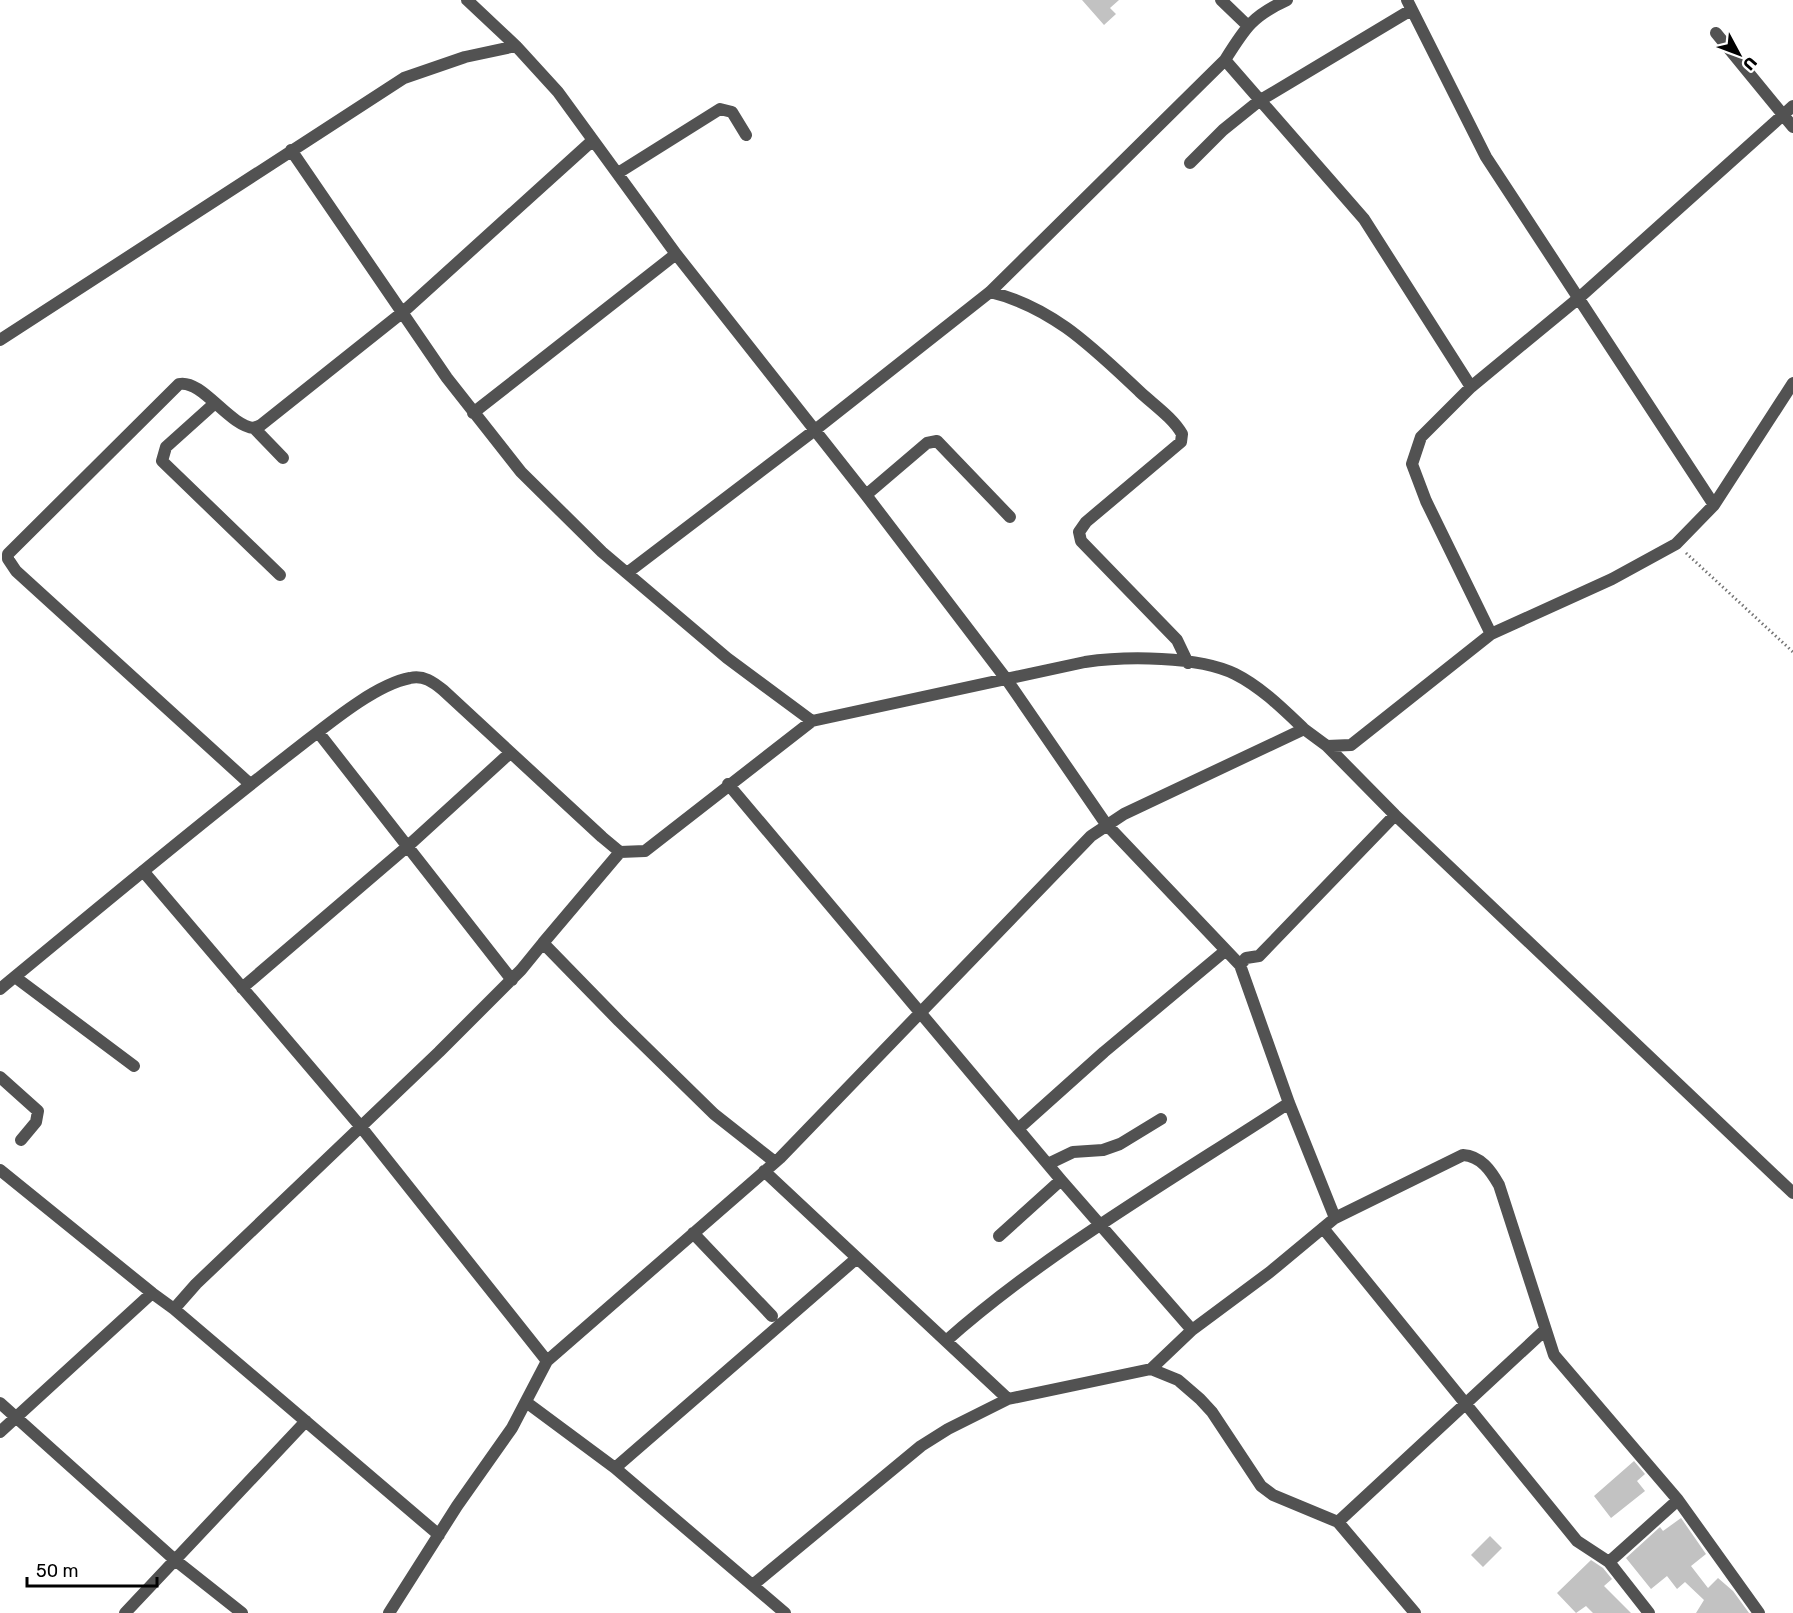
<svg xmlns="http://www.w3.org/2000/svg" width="1793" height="1613" viewBox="0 0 1793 1613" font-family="Rubik,sans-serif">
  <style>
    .building { fill: #c2c2c2 }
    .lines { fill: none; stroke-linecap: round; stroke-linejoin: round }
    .path { stroke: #747474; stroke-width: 3; stroke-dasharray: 1.5 3; stroke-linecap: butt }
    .minor { stroke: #525252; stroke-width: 12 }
  </style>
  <rect width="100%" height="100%" fill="#fff"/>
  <path class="building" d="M1082,0H1119L1110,8L1116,14L1104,25Z
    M1634,1461L1645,1474L1637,1481L1645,1491L1611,1518L1594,1496Z
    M1681,1518L1706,1554L1691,1566L1708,1588L1718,1578L1733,1591L1749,1613H1696L1704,1600L1685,1582L1677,1589L1667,1576L1651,1589L1626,1558L1660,1527L1663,1531Z
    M1490,1536L1502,1548L1483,1567L1471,1555Z
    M1591,1560L1603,1568L1612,1579L1604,1586L1631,1613H1593L1586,1606L1576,1613L1557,1593Z"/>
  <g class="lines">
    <path class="path" d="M1686,553L1793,652"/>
    <path class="minor" d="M467,0L516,46L558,92L676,254L866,495L1007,680L1106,824L1240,965
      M1221,0L1247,25
      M1407,0L1486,157L1714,505
      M1716,33L1793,127
      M1225,60L1364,219L1471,387
      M291,150L447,378L521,472L602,552L727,658L812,721
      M1190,163L1223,130L1259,101L1411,10
      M618,173L720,109L732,112L746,135
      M990,292C1053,307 1094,349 1140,392C1154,405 1173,418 1182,434L1181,442L1086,522L1079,532L1081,541L1177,640L1188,663
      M0,340L404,78L465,57L516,46
      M215,403L166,447L162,461L280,575
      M473,413L676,254
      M254,428L283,458
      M866,495L927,443L937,441L1010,517
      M627,573L815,430L990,292L1225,60C1245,28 1252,16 1287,0
      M1491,634L1426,501L1412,464L1421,437L1471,387L1580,297L1793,106
      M1304,729L1327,746L1395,815L1793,1193
      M318,732L512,980
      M1327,746L1351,745L1491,634L1612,579L1676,544L1714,505L1793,383
      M250,784L16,571L8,559V554L179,384C202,379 229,426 254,428L261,425L403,312L592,141
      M728,784L1061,1180L1192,1330
      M143,871L361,1127L547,1361
      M543,943L620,852
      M15,977L134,1066
      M242,988L408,846L510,753
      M0,989C95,911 190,831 287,756C319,732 372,685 410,678C424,675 433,682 443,690L602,837L620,852L645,851L812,721L1085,662C1126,656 1198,656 1235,674C1261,687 1283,709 1304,729L1124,814L1091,836L780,1158L547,1361L512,1428L457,1506L389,1613
      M0,1077L38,1111L36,1122L21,1140
      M1018,1129L1104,1052L1225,951
      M1048,1164L1073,1152L1103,1150L1120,1144L1161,1119
      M0,1170L152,1293
      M764,1171L1008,1399
      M1335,1218L1289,1103L1240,965L1246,958L1259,956L1395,815
      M1323,1228L1577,1541L1609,1562L1649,1613
      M693,1233L772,1316
      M999,1236L1061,1180
      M174,1309L439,1535
      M946,1341C1046,1252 1176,1177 1289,1103
      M1151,1369L1192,1330L1270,1272L1335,1218L1463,1155C1481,1156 1491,1171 1499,1185L1554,1355L1678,1500L1759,1613
      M526,1402L615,1468L785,1613
      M0,1403L175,1560L242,1613
      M0,1432L152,1293L174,1309L196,1284L439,1052L521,970L543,943L619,1021L714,1114L775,1162
      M615,1468L857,1258
      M1338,1522L1545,1330
      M1609,1562L1678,1500
      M754,1584L921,1446L948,1429L1008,1399L1151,1369L1178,1380L1200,1399L1212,1412L1261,1486L1273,1495L1338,1522L1415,1613
      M125,1613L306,1421"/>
  </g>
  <g transform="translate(1739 54) rotate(131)" stroke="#ffffff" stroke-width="4.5" paint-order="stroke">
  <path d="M0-4.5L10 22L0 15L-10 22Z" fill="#000000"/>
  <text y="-9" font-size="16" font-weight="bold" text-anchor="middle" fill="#000000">U</text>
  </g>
  <path d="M27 1577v9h130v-9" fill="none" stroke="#000000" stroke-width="3"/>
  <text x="36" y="1577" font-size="18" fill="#000000" stroke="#ffffff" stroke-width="4.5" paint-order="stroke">50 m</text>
</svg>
